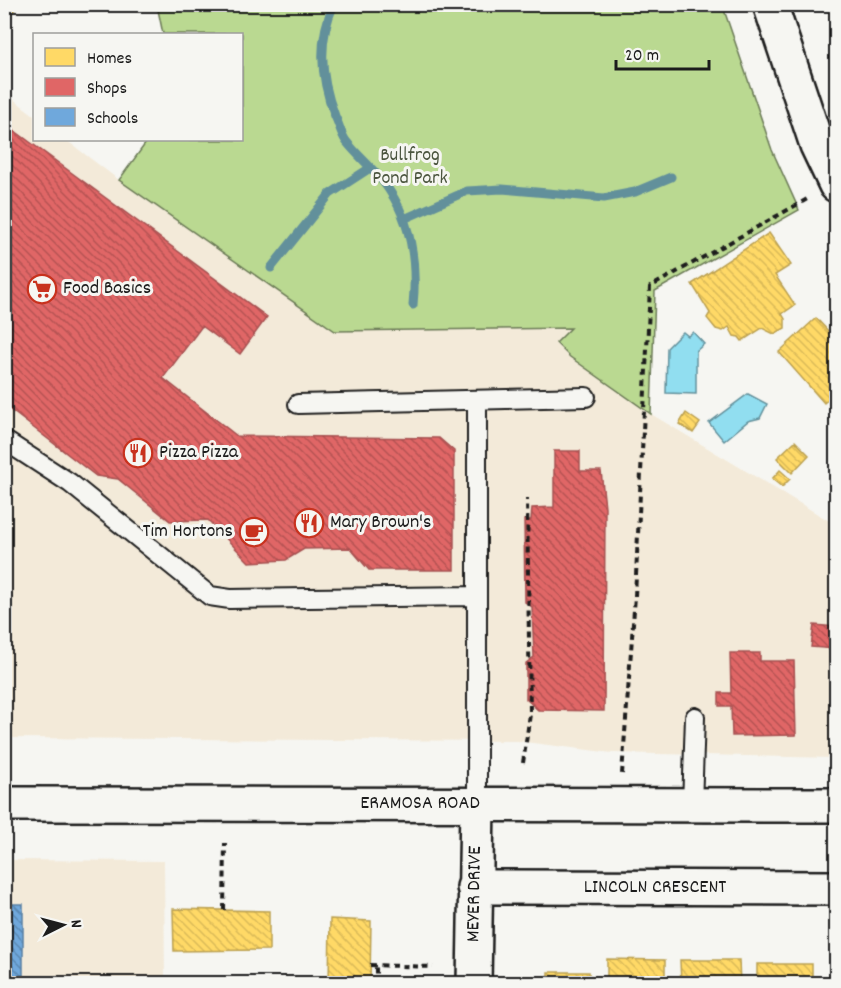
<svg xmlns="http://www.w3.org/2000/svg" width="841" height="988" viewBox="0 0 841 988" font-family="Dekko,sans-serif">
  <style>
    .built { fill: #f3ead9 }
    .park { fill: #bad991; stroke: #6b7a56; stroke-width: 1.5 }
    .water { fill: #91def0; stroke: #62909b; stroke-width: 1.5 }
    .homes { fill: url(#homes-back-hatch); stroke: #bba050; stroke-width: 1.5 }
    .shops { fill: url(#shops-back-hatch); stroke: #a55050; stroke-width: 1.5 }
    .schools { fill: url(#schools-back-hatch); stroke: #567ea2; stroke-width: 1.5 }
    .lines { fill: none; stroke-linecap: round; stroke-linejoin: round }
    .stream { stroke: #62909b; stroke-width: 9 }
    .service-casing { stroke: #1c1c1c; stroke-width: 22 }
    .minor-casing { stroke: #1c1c1c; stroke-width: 38 }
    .secondary-casing { stroke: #1c1c1c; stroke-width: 38 }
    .path { stroke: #1c1c1c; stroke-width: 4; stroke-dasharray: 6 4.5; stroke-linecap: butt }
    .service { stroke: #f6f6f2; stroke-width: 18 }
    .minor { stroke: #f6f6f2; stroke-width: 33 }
    .secondary { stroke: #f6f6f2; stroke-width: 33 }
    .labels { text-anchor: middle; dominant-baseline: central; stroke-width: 6; stroke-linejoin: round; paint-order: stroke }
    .park-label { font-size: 20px; fill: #4b553f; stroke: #f6f6f2 }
    .poi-label { font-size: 20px; fill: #1c1c1c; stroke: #f6f6f2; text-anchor: start }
    .street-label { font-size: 20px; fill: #1c1c1c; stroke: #f6f6f2 }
  </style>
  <defs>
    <pattern id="homes-back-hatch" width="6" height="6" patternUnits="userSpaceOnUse" patternTransform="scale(1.5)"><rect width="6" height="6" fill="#ffd966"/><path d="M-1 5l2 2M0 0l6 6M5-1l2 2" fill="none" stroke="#daba58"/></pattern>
    <pattern id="shops-back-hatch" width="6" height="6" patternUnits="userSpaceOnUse" patternTransform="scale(1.5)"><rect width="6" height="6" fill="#e06666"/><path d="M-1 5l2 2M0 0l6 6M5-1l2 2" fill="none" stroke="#b55353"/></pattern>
    <pattern id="schools-back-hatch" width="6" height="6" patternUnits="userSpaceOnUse" patternTransform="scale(1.5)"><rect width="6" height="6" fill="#6fa8dc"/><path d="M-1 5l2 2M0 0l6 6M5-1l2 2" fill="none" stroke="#5a88b2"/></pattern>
  </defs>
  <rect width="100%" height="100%" fill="#f6f6f2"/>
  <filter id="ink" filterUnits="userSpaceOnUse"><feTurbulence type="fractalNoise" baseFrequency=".0167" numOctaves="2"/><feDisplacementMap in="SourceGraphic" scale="12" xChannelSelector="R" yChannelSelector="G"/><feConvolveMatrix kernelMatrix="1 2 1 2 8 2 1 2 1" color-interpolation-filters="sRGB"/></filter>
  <g filter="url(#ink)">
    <path class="built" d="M4,92L34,115V140H66L119,180L335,331L572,328L570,357L651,414L836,525V758L612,753L517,741L5,738Z
      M5,860L164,861L165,983L5,984Z"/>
    <path class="park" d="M722,4L772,150L799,210L655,291L651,414L570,357L556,343L571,328L335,331L119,180L148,140H242V34H163L157,5Z"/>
    <path class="water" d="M683,332L688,336L693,332L704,344L696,351V394L666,393L667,348Z
      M748,394L767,404L760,418L748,421L724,441L709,423Z"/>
    <path class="homes" d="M4,4H19L4,22Z
      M769,233L791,265L775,275L795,305L782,314L785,319V328L774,334L762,328L742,341L739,337L734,336L729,327L723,331L716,329L707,318L710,313L692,284Z
      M816,318L833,336L830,338L836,345V392L824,403L779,352Z
      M686,413L700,423L693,433L679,424Z
      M795,441L809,455L792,473L777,458Z
      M780,470L790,479L782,487L772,479Z
      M173,909L269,911V950L174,951Z
      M330,919L371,921L370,984H329Z
      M607,959L665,960V984H607Z
      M680,960H739L740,984H681Z
      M832,963H836V984H832Z
      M757,964H812V984H757Z
      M548,972H589V984H548Z"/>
    <path class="shops" d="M11,128L267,317L240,354L202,326L163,378L237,436L439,438L454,451V570H369L350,548L304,549L286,560L249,562L208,520L170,521L118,479L96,476L4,405V138Z
      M554,451H580V471H601L605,507L604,711L538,710L526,699V663L534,657L532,607L525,602L524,520H531L532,508L554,507Z
      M814,625L836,627V649L811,647Z
      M730,653H760V661H794L796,735L732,736L731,706H719V693H731Z"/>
    <path class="schools" d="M4,904H23V984H4Z
      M4,904H23V984H4Z"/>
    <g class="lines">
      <path class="stream" d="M334,4C317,41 321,80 335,116C339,124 341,134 346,141C359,158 378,172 389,190C412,224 417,264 413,305
        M404,219L467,191L502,189L604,198L635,192L671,177
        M271,268L330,194L370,168"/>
      <g class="service-casing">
        <path id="service" d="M298,404L586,397
          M4,440L70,483L210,596L230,599L476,596
          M477,804V400
          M692,805L695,717"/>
      </g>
      <g class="minor-casing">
        <path id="minor" d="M770,4L817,145L836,185
          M474,887L836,888
          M474,984L477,804"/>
      </g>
      <g class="secondary-casing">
        <path id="secondary" d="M4,804L836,805"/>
      </g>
      <path class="path" d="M523,763L530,714L527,498
        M622,774L635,596L650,287L809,198
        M224,910L225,843
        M370,965L433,967
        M376,984V965"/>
      <use href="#service" class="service"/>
      <use href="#minor" class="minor"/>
      <use href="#secondary" class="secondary"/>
    </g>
  </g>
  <defs>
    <g id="supermarket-ring" transform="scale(1.5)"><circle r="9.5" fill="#f6f6f2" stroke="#c8321e" stroke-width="1.5"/><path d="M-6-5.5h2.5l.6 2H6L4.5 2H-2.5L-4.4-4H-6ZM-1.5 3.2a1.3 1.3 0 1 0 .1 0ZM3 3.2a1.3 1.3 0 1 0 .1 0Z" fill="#c8321e"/></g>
    <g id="restaurant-ring" transform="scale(1.5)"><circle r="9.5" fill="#f6f6f2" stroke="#c8321e" stroke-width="1.5"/><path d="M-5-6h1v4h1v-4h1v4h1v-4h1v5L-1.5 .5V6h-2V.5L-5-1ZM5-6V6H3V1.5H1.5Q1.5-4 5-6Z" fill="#c8321e"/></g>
    <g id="cafe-ring" transform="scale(1.5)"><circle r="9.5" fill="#f6f6f2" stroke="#c8321e" stroke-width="1.5"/><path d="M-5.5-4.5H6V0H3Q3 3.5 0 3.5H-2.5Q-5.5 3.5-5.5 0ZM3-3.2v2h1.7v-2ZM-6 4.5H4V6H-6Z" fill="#c8321e"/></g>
  </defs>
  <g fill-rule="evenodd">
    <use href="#supermarket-ring" x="42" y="289"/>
    <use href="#restaurant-ring" x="138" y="453"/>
    <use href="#restaurant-ring" x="309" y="523"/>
    <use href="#cafe-ring" x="254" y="532"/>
  </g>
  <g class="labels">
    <g class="park-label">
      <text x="410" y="156">Bullfrog<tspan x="410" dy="23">Pond Park</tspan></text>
    </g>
    <g class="poi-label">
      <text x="63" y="289">Food Basics</text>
      <text x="159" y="453">Pizza Pizza</text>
      <text x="330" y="523">Mary Brown's</text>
      <text x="233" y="532" text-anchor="end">Tim Hortons</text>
    </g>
    <g class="street-label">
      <text x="420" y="804">ERAMOSA ROAD</text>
      <text x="655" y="888">LINCOLN CRESCENT</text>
      <text transform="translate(475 894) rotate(-89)">MEYER DRIVE</text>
    </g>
  </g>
  <rect width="841" height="988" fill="none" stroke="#f6f6f2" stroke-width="24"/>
  <rect x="12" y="12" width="817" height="964" fill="none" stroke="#1c1c1c" stroke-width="2" filter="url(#ink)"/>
  <rect x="33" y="33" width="210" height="108" fill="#f6f6f2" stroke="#9f9f9c" stroke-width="1.5"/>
  <rect x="45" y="48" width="30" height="18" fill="#ffd966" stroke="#9f9f9c" stroke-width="1.5"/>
  <text x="87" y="63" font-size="18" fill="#1c1c1c">Homes</text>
  <rect x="45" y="78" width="30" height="18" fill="#e06666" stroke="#9f9f9c" stroke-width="1.5"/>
  <text x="87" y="93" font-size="18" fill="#1c1c1c">Shops</text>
  <rect x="45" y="108" width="30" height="18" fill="#6fa8dc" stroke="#9f9f9c" stroke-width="1.5"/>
  <text x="87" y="123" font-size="18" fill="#1c1c1c">Schools</text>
  <g transform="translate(63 925) rotate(84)" stroke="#f6f6f2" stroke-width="4.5" paint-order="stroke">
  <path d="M0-4.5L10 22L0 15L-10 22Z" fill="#1c1c1c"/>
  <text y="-9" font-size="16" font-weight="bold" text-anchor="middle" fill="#1c1c1c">N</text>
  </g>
  <path d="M616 60v9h93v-9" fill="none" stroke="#1c1c1c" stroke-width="3"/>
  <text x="625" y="60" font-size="18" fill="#1c1c1c" stroke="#f6f6f2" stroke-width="4.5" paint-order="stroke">20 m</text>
</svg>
